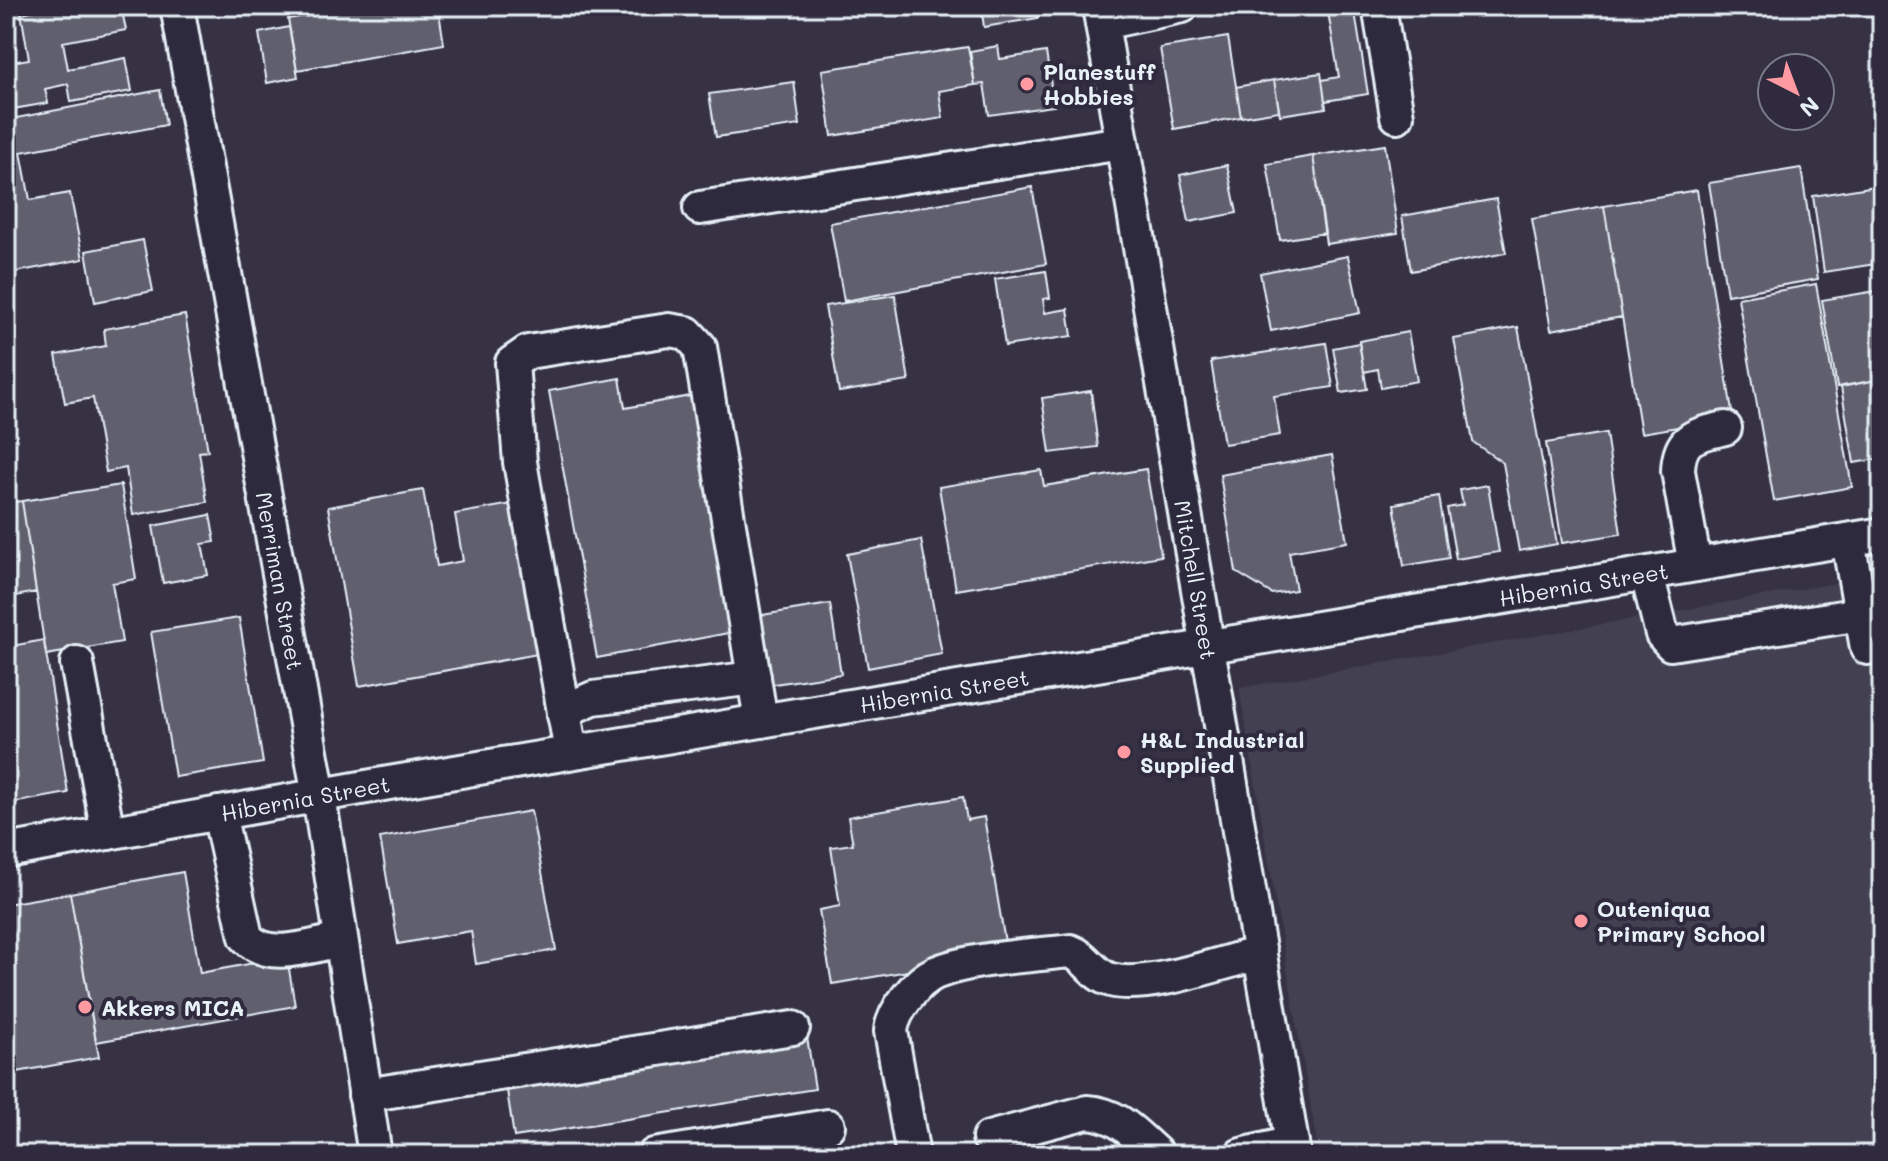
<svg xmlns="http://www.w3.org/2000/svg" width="1888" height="1161" viewBox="0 0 1888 1161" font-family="Mali,sans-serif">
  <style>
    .built { fill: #433f51 }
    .building { fill: #605e6e; stroke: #e8f1f8; stroke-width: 2 }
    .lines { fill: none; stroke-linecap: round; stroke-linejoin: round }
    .minor-casing { stroke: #e8f1f8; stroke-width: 38 }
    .minor { stroke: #2f2a3d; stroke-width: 32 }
    .poi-dot { fill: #ff9aa2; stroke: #2f2a3d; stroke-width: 3 }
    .labels { text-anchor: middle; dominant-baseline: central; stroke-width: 8; stroke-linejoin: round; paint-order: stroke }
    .poi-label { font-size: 22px; font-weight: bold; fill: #e8f1f8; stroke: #2f2a3d; text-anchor: start }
    .street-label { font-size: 22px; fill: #e8f1f8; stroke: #2f2a3d }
  </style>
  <rect width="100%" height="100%" fill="#363244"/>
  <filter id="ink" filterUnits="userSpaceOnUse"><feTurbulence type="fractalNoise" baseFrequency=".0125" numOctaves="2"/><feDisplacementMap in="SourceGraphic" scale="16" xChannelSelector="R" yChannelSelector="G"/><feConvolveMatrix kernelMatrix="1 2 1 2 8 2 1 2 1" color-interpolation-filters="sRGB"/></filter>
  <g filter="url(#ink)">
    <path class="built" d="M1882,575V1155H1319L1239,688Z"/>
    <path class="building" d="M57,6H121L126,30L63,42L68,69L126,58L132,91L71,102L68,84L45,89L48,103L13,109L6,63L29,59L21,13Z
      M359,6H438L444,44L297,70L288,19Z
      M981,6H1036L1038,18L984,27Z
      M1327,6H1354L1368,94L1325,101L1322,80L1339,77Z
      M289,27L298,77L267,83L259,33Z
      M1228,37L1241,117L1174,129L1160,48Z
      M998,46L1000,59L1046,52L1054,106L989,115L984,84L975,85L970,51Z
      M968,47L975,85L939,91L943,118L832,136L822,70Z
      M1321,73L1326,108L1280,115L1274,80Z
      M1274,80L1279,111L1241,117L1236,87Z
      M794,82L800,125L716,137L709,94Z
      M160,90L166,125L21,152L30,200L70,193L83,259L6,274V120Z
      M1385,145L1398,233L1326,244L1313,156Z
      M1313,156L1325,233L1280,240L1267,164Z
      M1227,165L1237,213L1189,222L1180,175Z
      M1801,168L1818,279L1727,295L1709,183Z
      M1882,185V263L1824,272L1813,196Z
      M1032,187L1046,264L844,301L830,223Z
      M1697,190L1733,418L1641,433L1604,206Z
      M1496,199L1506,253L1411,271L1402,216Z
      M1604,206L1622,317L1551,330L1532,219Z
      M143,240L153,291L95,302L86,251Z
      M1348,256L1360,313L1271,331L1260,273Z
      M1046,271L1050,298L1043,299L1045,313L1068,309L1072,336L1005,346L995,279Z
      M1816,284L1852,487L1774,501L1738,298Z
      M1882,290V379L1837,387L1822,300Z
      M895,295L909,381L839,392L825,306Z
      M185,315L208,451L199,452L207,502L133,515L126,468L106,472L93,398L65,403L56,355L106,346L104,329Z
      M1518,327L1557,544L1519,551L1503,463L1473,442L1454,339Z
      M1408,332L1417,381L1381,388L1378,369L1364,372L1359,341Z
      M1326,343L1333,387L1274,396L1280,435L1224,444L1211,361Z
      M1359,343L1367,389L1341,393L1333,348Z
      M620,378L625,408L696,395L739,631L597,658L549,391Z
      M1882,379V458L1854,463L1841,387Z
      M1091,391L1098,447L1050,453L1042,398Z
      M1606,433L1621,534L1562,543L1546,443Z
      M1332,455L1347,542L1289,552L1296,590L1272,594L1236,572L1220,475Z
      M1146,469L1161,556L956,590L939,487L1041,470L1044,486Z
      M121,485L136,579L112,583L122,642L46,655L22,501Z
      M1488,485L1499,552L1456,559L1447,508L1463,505L1460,490Z
      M423,490L437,566L463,561L455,514L523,502L549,652L359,686L328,507Z
      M1439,496L1449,558L1404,566L1394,504Z
      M22,501L36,592L6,598V503Z
      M210,515L215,542L202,544L208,575L163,583L153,526Z
      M921,540L942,654L868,668L847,554Z
      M830,604L841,674L761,686L750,617Z
      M239,618L263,763L175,777L151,632Z
      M44,640L68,793L6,804V647Z
      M963,797L967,820L984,817L1007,954L832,984L819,910L840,906L831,847L853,844L848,817Z
      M531,811L556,950L476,964L471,931L398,944L380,838Z
      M183,872L200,973L287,957L295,1006L96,1042L70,893Z
      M70,893L99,1057L6,1074V904Z
      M807,1037L815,1089L514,1137L506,1084Z
      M829,1136L833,1155H727Z"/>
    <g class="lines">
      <g class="minor-casing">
        <g id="minor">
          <path id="s1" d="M177,6L319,796L375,1155"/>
          <path id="s2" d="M1099,6L1294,1155"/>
          <path d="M1379,6L1397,116"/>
          <path d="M1102,23L1182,6"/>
          <path d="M700,208L1122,143"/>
          <path d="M1848,540L1867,648"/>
          <path d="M1695,565L1678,471C1679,436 1696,435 1725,428"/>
          <path d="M1647,574L1662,634L1671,644L1861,614"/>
          <path d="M77,663L108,833"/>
          <path d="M564,715L575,706L593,698L754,678"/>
          <path d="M571,752L520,462L512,363L528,352L669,330L687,333L700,347L761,721"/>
          <path d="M219,813L246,937C269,963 312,945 341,940"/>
          <path id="s3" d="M6,851L389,783L1882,534"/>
          <path d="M365,1095L793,1028"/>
          <path d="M989,1138L1087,1112C1119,1114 1134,1134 1158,1155"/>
          <path d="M654,1155L828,1126"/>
          <path d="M913,1155L891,1031C893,1011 917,981 935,973C970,958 1031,956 1070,951C1087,957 1094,976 1111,980C1146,990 1223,962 1260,953"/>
          <path d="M1241,1155L1292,1143"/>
        </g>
      </g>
      <use href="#minor" class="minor"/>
    </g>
  </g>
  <g class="poi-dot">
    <circle cx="1027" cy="84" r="8"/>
    <circle cx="1124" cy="752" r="8"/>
    <circle cx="1581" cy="921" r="8"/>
    <circle cx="85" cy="1007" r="8"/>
  </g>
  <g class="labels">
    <g class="poi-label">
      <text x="1043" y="71">Planestuff<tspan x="1043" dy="25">Hobbies</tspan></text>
      <text x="1140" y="739">H&amp;L Industrial<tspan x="1140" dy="25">Supplied</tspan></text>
      <text x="1597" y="908">Outeniqua<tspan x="1597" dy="25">Primary School</tspan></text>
      <text x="101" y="1007">Akkers MICA</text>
    </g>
    <g class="street-label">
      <text stroke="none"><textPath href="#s1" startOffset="584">Merriman Street</textPath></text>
      <text stroke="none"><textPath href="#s2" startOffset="582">Mitchell Street</textPath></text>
      <text stroke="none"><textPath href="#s3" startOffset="1600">Hibernia Street</textPath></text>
      <text stroke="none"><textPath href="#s3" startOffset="952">Hibernia Street</textPath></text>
      <text stroke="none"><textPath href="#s3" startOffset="304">Hibernia Street</textPath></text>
    </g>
  </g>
  <rect width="1888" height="1161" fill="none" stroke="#2f2a3d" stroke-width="32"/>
  <rect x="16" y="16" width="1856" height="1129" fill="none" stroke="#e8f1f8" stroke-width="3" filter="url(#ink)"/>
  <g transform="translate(1796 92) rotate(138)"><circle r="38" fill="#2f2a3d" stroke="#797a88" stroke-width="2"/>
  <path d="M0-6L14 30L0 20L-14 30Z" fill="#ff9aa2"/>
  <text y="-12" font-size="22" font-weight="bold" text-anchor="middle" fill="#e8f1f8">N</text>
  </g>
</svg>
